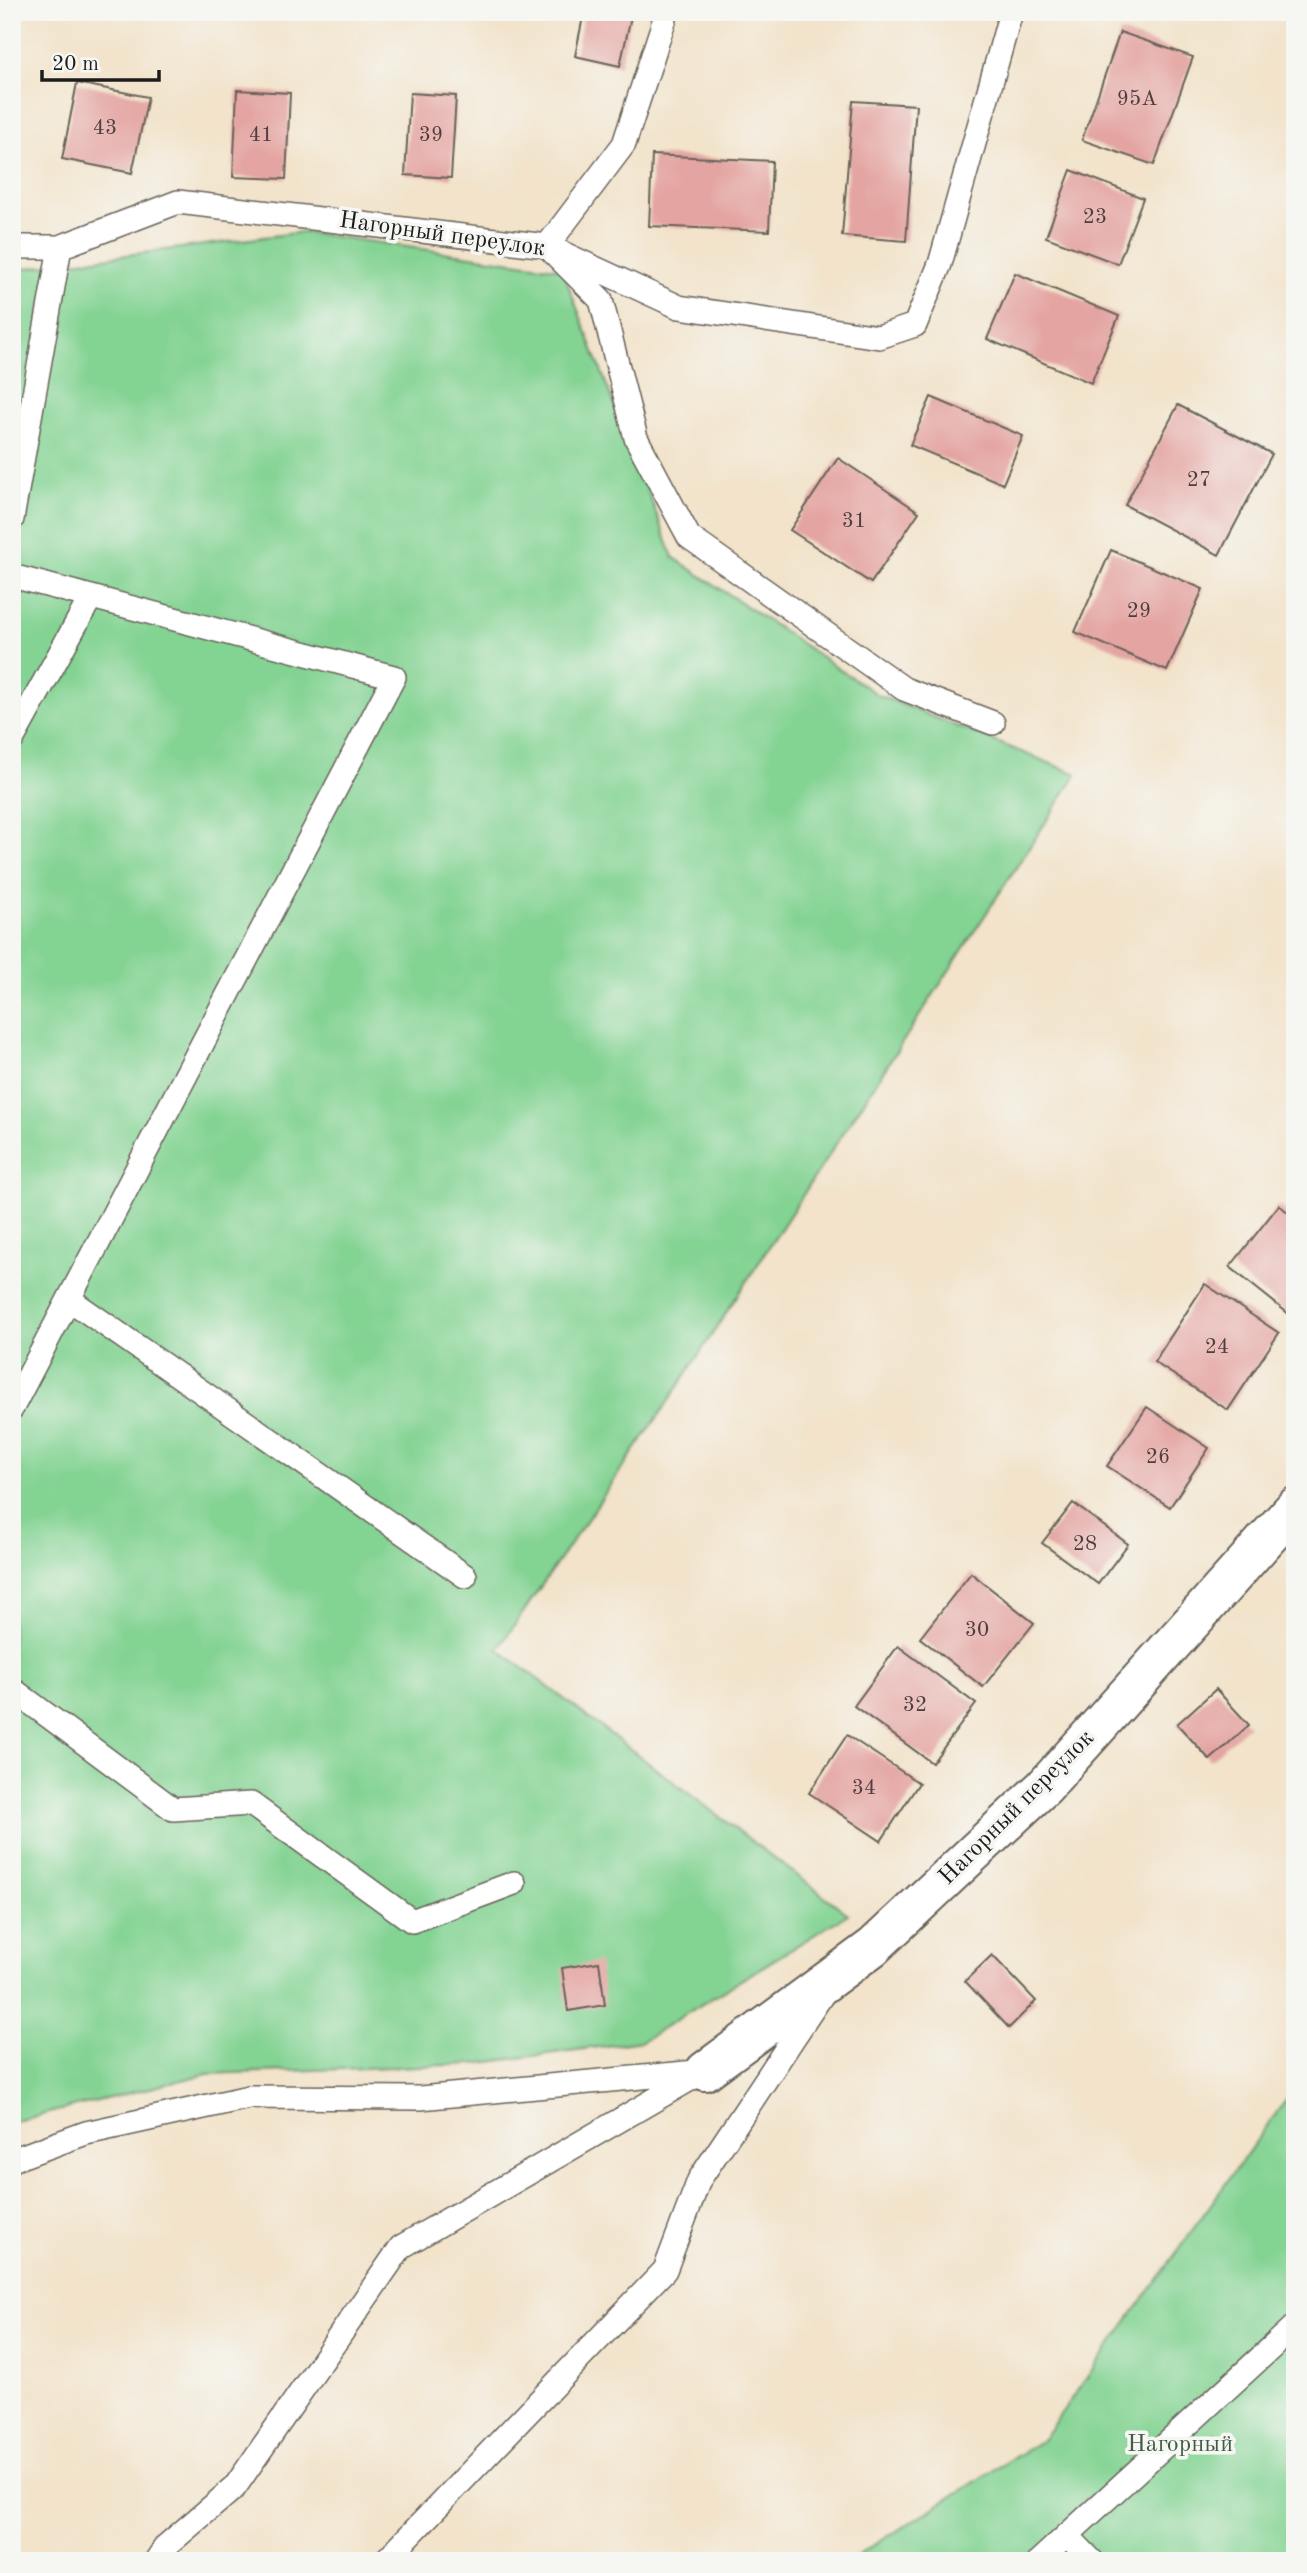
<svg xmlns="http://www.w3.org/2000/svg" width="1307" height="2573" viewBox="0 0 1307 2573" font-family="'Old Standard TT',serif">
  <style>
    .green { fill: #83d393; stroke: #507858; stroke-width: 2 }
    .building { fill: #e4a5a2 }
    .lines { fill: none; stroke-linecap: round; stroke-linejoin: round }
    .lane-casing { stroke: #676259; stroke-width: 26 }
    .street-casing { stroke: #676259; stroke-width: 42 }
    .lane { stroke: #fff; stroke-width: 23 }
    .street { stroke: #fff; stroke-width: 38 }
    .labels { text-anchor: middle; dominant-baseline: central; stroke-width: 7; stroke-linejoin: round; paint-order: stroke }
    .number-label { font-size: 21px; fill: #4e3e3e }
    .street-label { font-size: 24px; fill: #1c1c1c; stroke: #f6f6f2 }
    .park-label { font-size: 24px; fill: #405c46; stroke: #f6f6f2 }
  </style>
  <rect width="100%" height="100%" fill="#f6f6f2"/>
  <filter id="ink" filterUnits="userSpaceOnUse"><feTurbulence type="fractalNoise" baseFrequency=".0143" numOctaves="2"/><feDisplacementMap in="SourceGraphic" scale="14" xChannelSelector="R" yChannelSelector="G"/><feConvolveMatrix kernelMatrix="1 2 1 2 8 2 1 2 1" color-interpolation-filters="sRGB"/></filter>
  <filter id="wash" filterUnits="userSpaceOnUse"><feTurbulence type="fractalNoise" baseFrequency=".00686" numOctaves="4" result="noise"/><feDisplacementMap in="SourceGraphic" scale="28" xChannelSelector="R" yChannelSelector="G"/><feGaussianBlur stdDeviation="1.57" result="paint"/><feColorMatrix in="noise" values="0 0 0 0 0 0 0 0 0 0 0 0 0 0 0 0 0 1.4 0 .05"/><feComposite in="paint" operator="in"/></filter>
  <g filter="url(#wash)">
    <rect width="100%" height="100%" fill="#f2e3ca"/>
    <path class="green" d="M303,232L562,269L673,557L878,695L1077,774L670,1399L498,1649L848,1914L642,2041L474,2064L207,2074L12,2122V270Z
      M1295,2087V2561H849L1042,2440Z"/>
    <g id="blocks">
      <path class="building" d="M584,12H632L620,66L575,56Z
        M1120,32L1193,57L1154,165L1082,140Z
        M77,83L148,97L132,173L62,159Z
        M237,90L290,93L286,179L233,177Z
        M410,93L456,96L451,178L405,175Z
        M853,101L916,105L906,241L842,236Z
        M652,155L772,161L769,231L649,226Z
        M1071,170L1143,198L1118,264L1046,237Z
        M1015,273L1119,316L1091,383L987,339Z
        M931,397L1023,436L1003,484L910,445Z
        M1178,405L1272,454L1219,555L1125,505Z
        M838,458L919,512L871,583L790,530Z
        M1111,550L1203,589L1167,671L1075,632Z
        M1279,1205L1295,1218V1319L1230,1267Z
        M1205,1284L1279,1333L1228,1410L1154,1362Z
        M1147,1407L1209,1448L1170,1507L1107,1466Z
        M1073,1503L1128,1544L1098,1584L1042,1543Z
        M971,1573L1034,1623L983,1687L920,1638Z
        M898,1646L976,1704L932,1763L854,1706Z
        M1216,1689L1249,1725L1210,1760L1177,1724Z
        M847,1735L919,1783L881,1841L809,1793Z
        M992,1955L1036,2001L1009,2028L965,1981Z
        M599,1962L605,2005L568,2011L562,1968Z"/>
    </g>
  </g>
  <g filter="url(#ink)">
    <use href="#blocks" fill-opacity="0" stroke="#676259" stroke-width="2"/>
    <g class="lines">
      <g class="lane-casing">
        <path id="lane" d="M667,12L624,144L547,246L601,300L636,438L689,537L904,689L993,723
          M12,247H60L178,202L547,246L679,307L879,337L915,325L940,264L1011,12
          M12,519L60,247
          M12,576L394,677L12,1408
          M12,740L91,597
          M69,1299L465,1576
          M12,1689L173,1809L251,1804L412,1921L514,1883
          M12,2160L86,2133L249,2097L420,2098L696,2072
          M1067,2535L1092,2561
          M156,2561L166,2546L235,2487L401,2247L711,2067
          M385,2561L665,2270L699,2180L822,1995
          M1039,2561L1295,2326"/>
      </g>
      <g class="street-casing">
        <path id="street" d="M705,2071L873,1947L1044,1787L1295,1507"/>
      </g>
      <use href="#lane" class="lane"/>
      <use href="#street" class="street"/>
    </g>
  </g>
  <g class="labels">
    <g class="number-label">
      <text x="1137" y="99">95А</text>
      <text x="105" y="128">43</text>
      <text x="261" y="135">41</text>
      <text x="431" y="135">39</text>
      <text x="1095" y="217">23</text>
      <text x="1199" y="480">27</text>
      <text x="854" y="521">31</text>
      <text x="1139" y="611">29</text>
      <text x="1217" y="1347">24</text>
      <text x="1158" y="1457">26</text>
      <text x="1085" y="1544">28</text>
      <text x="977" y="1630">30</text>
      <text x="915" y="1705">32</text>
      <text x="864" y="1788">34</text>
    </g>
    <g class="street-label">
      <text transform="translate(442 235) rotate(8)">Нагорный переулок</text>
      <text transform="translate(1017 1808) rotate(-45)">Нагорный переулок</text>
    </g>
    <g class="park-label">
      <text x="1180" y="2445">Нагорный</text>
    </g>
  </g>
  <rect width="1307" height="2573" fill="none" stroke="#f6f6f2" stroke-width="42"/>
  <path d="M42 70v10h117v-10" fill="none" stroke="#1c1c1c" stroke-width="3.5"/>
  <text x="52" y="70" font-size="21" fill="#1c1c1c" stroke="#f6f6f2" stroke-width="5" paint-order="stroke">20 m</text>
</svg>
